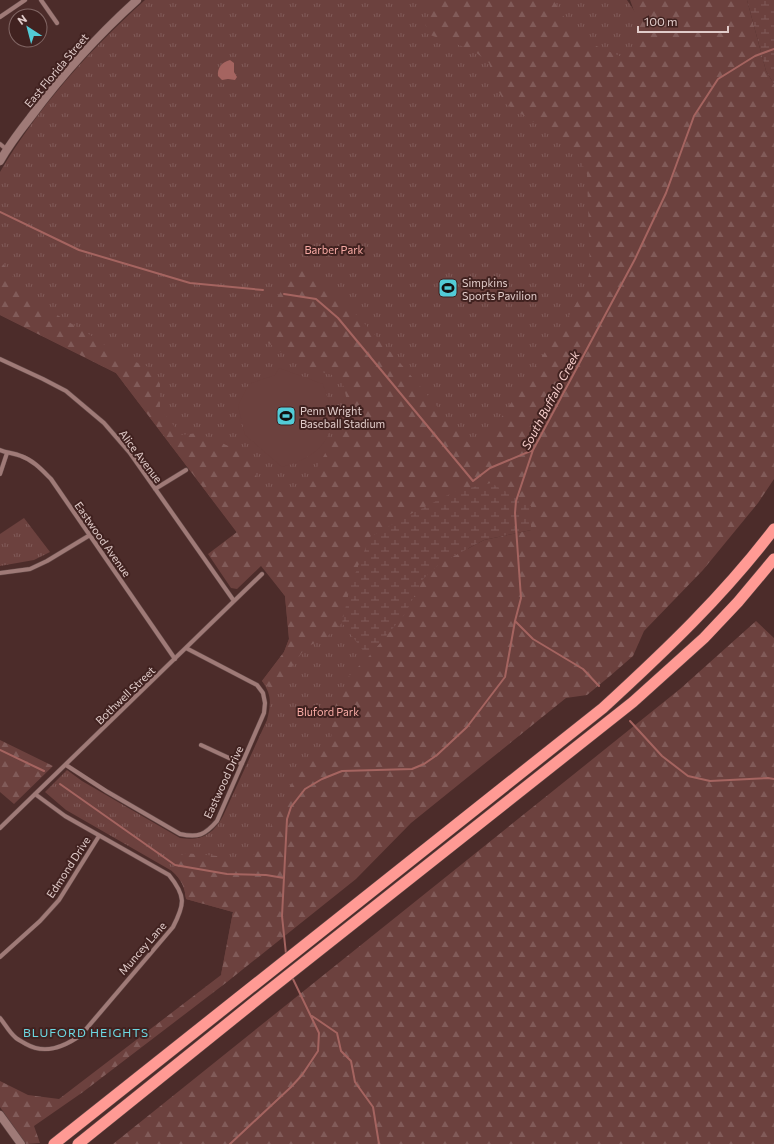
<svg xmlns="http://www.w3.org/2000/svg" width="774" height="1144" viewBox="0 0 774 1144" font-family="Commissioner,sans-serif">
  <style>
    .grass { fill: url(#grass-tufts) }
    .forest { fill: url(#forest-firs) }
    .wetland { fill: url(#wetland-marsh) }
    .garden { fill: #6c413e }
    .water { fill: #a56460 }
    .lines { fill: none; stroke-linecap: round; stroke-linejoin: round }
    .stream { stroke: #a56460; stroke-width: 2 }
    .street-casing { stroke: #624846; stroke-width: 5 }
    .secondary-casing { stroke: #624846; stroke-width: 9 }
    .highway-casing { stroke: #624846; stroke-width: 12 }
    .street { stroke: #9f7a77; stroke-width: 4 }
    .secondary { stroke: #9f7a77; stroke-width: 8 }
    .highway { stroke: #ff9a94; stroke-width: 11 }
    .labels { text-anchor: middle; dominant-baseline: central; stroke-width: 4; stroke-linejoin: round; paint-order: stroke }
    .street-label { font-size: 11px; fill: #e1ccca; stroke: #412220 }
    .park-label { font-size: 11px; fill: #f8aba5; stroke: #412220 }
    .poi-label { font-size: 11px; fill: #e1ccca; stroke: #412220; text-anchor: start }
    .water-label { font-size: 12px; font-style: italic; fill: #f8cfcc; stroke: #412220 }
    .neighbourhood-label { font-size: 12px; letter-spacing: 1px; fill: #6cd8e2; stroke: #412220 }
  </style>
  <defs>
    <pattern id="grass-tufts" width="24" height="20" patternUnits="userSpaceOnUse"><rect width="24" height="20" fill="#6c413e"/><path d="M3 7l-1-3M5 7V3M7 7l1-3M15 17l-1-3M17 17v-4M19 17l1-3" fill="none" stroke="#815b59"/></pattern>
    <pattern id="forest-firs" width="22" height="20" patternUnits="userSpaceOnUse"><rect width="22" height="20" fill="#6c413e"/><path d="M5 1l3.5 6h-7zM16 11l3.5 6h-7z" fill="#815b59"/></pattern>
    <pattern id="wetland-marsh" width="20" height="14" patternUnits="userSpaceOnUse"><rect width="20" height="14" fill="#6c413e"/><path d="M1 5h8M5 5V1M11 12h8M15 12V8" fill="none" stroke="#815b59"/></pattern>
  </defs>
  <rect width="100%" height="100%" fill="#4c2c2a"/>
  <path class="grass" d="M145,0H627L687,89L634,243L506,451L492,507L221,975L233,912L186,899C185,887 181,879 172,871L66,810L45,792L67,770L82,781L180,838C201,841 213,835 223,816L267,720C271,704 272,695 262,681L284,652L289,639L285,596L116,373L0,315V172C37,109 90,49 145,0Z
    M24,518L50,552L34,560L0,566V534Z"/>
  <path class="forest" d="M428,0H553L575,34L587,42L622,57L636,46L639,25L630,0H747L766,71L774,84V479L758,503L703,570L644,631L633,656L610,676L587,695L566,698L411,823L356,879L227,982L83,1092L34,1126L40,1143L26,1144L0,1107V1081L28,1095L59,1099L221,975L233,912L186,899C185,887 181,879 172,871L180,857L184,853L239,858L255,854L263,845L283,798L295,778L331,741L333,711L349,676L368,657L405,614L423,579L439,564L484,540L531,530L456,491L409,515L370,537L351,584L342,623L324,639L306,647L282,680L271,689L262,681L284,652L289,639L285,596L261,566L237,589L231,588L208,554L237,532L116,373L0,315V260L21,287L49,310L95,338L120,356L151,368L160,384V408L181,435L198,433L238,450L247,456L257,478L265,487L293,496L305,489L349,411L344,387L337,376C316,372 264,349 257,328L288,281L300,265L324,280L389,350L470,445L489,436L569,316L586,286L590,270L587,174L578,156L566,143L506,104L497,89L489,63L473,50L430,35L425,24L432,7Z
    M756,621L774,638V1144H113L680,689Z
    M0,740L53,766L14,804L0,792Z"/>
  <path class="wetland" d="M747,0H774V84L766,71Z
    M491,483L531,506V530L484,540L439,564L423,579L405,614L368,657L342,623L351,584L370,537L409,515L456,491Z"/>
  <path class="garden" d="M279,368L323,384C325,392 330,402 331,410C335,444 311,459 282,467L245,435L238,406L249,384L275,375Z"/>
  <path class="water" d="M230,60L234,63V72L237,77L235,80L228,79L222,80L218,76C217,68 222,62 230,60Z"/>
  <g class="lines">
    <path class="stream" d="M0,212L79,250L190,283L263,290
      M284,294L316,299L338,318L473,481L490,468L533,450
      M515,621L533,639L583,669L599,686
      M630,721L662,756L688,776L710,781L768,778L774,779
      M0,750L44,771
      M60,784L175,865L227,874L266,875L284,878
      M286,954L282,916L287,819L291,807L305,789L322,779L342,771L412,769L424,764L437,755L467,727L505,677L515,621L521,598L515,513L516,501L533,450L635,259L666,193L694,116L718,79L755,56L774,49
      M312,1016L337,1033L341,1051L351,1061L355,1082L373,1107L379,1144
      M230,1144L291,1087L302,1075L318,1051L319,1033L292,977"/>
    <g class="street-casing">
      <path id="street" d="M41,0L57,23
        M0,17L25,0
        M0,144L6,149
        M0,359L43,379L66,391L104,423L130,453L234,601
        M0,450C7,453 14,453 21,456C33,460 42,470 51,479L175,659
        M0,474L7,453
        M155,489L186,470
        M0,573L30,569L47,561L90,535
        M201,745L242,764
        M66,765L106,791L180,834C198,838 205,835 217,821L264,713L265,703L263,693L257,685L186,648
        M0,828L262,574
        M0,957L40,921L59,900L99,836
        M0,1018C5,1024 9,1032 15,1037C18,1040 23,1042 26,1044C45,1055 64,1047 81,1035L173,927C185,904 186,896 169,875L65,816L35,794"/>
    </g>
    <g class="secondary-casing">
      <path id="secondary" d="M0,161C9,145 19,132 30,118C62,75 97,36 137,0
        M0,1115L21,1144"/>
    </g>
    <g class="highway-casing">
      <path id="highway" d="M54,1144L603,708C664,652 724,595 774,529
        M78,1144L263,995L633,702L704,638L738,602L774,559"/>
    </g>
    <use href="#street" class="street"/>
    <use href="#secondary" class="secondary"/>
    <use href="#highway" class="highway"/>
  </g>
  <defs>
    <g id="stadium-square" transform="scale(1)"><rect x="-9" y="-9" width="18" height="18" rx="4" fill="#52cbd7" stroke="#412220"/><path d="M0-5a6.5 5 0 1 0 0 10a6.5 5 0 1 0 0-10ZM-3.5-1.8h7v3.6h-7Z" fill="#111"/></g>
  </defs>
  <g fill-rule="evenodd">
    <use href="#stadium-square" x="448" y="288"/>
    <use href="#stadium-square" x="286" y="416"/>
  </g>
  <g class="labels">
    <g class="street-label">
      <text transform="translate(56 70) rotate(-50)">East Florida Street</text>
      <text transform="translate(141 456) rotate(53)">Alice Avenue</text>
      <text transform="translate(103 539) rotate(55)">Eastwood Avenue</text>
      <text transform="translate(125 695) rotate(-44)">Bothwell Street</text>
      <text transform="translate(223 782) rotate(-65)">Eastwood Drive</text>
      <text transform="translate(68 867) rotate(-57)">Edmond Drive</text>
      <text transform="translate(142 948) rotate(-49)">Muncey Lane</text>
    </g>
    <g class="park-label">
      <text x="334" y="249">Barber Park</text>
      <text x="328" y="711">Bluford Park</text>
    </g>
    <g class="poi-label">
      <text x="462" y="282">Simpkins<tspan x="462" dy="13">Sports Pavilion</tspan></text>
      <text x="300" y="410">Penn Wright<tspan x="300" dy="13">Baseball Stadium</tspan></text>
    </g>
    <g class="water-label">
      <text transform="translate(550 400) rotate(-62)">South Buffalo Creek</text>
    </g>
    <g class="neighbourhood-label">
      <text x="86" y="1032">BLUFORD HEIGHTS</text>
    </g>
  </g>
  <g transform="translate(28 28) rotate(324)"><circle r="19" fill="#412220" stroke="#816664"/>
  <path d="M0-3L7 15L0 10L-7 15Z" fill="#52cbd7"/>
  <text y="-6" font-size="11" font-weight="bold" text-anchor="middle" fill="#e1ccca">N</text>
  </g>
  <path d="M638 26v6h90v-6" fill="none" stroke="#e1ccca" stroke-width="2"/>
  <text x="644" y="26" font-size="12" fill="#e1ccca" stroke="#412220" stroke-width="3" paint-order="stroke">100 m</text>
</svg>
